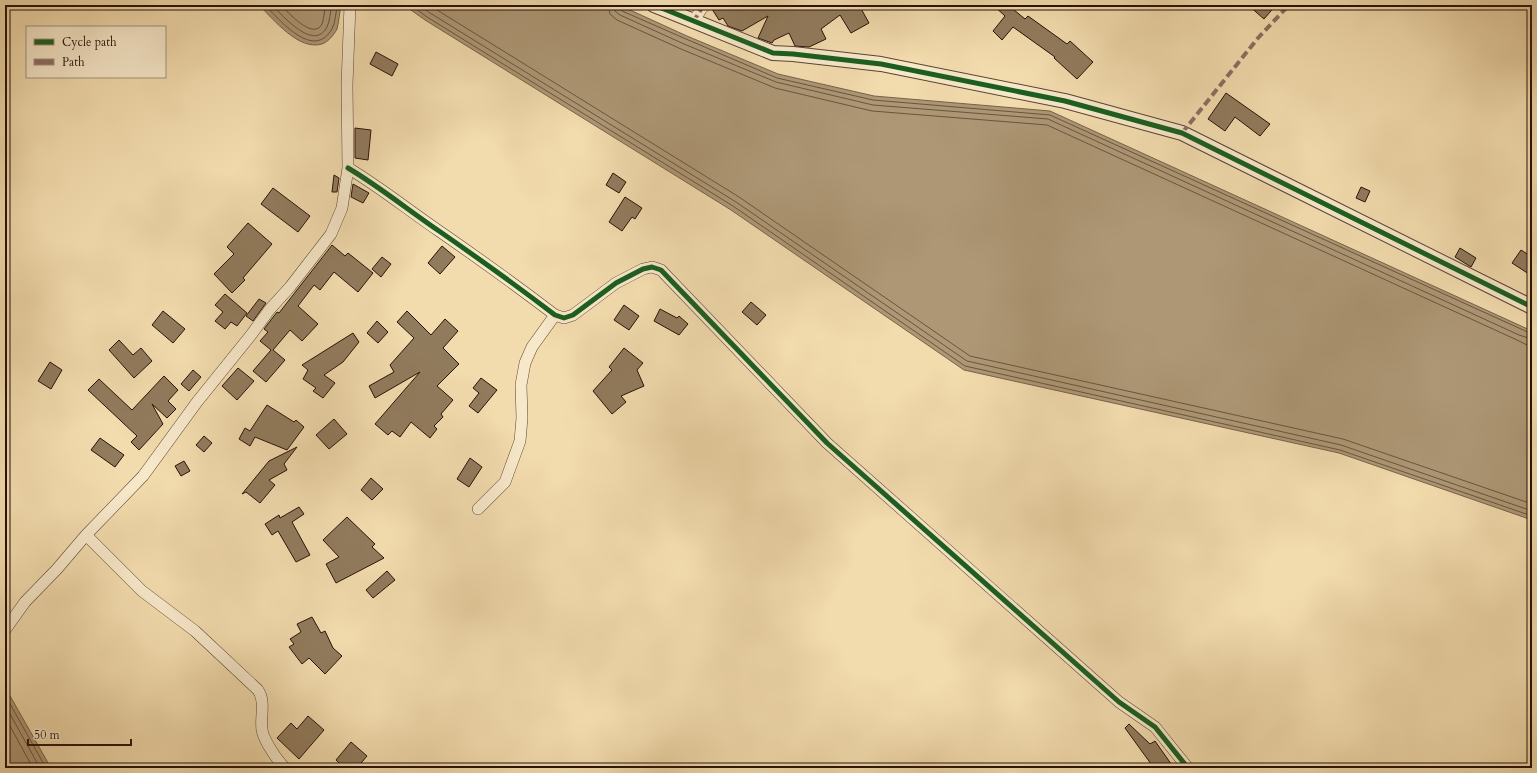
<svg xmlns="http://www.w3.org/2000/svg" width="1537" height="773" viewBox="0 0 1537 773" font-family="Cardo,serif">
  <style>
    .water { fill: #ad9775; stroke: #776249 }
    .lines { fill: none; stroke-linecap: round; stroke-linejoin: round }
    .shore { stroke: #6a543e; stroke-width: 1 }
    .building { fill: #917b5d; stroke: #271207 }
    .minor-casing { stroke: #5a4430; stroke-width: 12 }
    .tertiary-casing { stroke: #5a4430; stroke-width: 16 }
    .minor { stroke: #f7e8ca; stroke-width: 11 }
    .tertiary { stroke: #f7e8ca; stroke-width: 14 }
    .quiet { stroke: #8d6e63; stroke-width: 4; stroke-dasharray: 8 4; stroke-linecap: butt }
    .cycleway-casing { stroke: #f7e8ca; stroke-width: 8 }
    .cycleway { stroke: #1b5e20; stroke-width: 5 }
  </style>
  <rect width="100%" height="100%" fill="#f2dbad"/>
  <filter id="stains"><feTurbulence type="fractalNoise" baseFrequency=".005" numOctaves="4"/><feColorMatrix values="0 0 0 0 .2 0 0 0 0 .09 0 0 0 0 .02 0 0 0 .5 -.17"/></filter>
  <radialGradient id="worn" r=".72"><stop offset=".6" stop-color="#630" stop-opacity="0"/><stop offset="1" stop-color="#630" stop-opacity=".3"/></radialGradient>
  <path class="water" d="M259,5H343L341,7C339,14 339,22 337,29C334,35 328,42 322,44C299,51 274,20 259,5Z
    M404,5H619L687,36L778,74L874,96L1050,111L1532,331V520L1339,453L964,370L731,210L425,20Z
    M5,687L51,768H5Z"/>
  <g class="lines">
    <path class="shore" d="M265,5C280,20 313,61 332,29C336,22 335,12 338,5
      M272,5C283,16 314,52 327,27C330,21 330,12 332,5
      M281,5C288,12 313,41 322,24C324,19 324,11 326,5
      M411,5L427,17L733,206L965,366L1340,450L1532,516
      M419,5L430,13L736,202L967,361L1341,445L1532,511
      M429,5L739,197L970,356L1343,439L1532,504
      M608,5L610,14L617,20L681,49L775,88L872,111L1047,125L1517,340L1527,345H1532
      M614,5L615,11L620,15L684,44L776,82L873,105L1048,119L1519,335L1532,339
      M619,5L620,8L622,11L686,39L777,78L873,100L1050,115L1532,334
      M5,695L46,768
      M5,705L40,768
      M5,717L33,768"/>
  </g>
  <path class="building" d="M713,5H859L869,23L851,33L840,15L821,29L826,39L809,47L795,46L789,33L774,40L772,43L758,38L768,16L742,31L728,26L723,18L719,20L712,9Z
    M993,5H1008L1025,19L1028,16L1067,44L1070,41L1093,62L1077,79L1054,58L1055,57L1013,27L1002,40L993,31L1005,16Z
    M1248,5H1276L1264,19Z
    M376,52L398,64L392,76L370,64Z
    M1226,93L1270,124L1260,136L1235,117L1225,131L1208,119Z
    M355,128L371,130L368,160L355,158Z
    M613,173L626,182L619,193L606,185Z
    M334,175L339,178L337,192H332Z
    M353,184L369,193L363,203L351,197Z
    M1361,187L1370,191L1365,202L1356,198Z
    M273,188L310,216L298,232L261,204Z
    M625,197L642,208L635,219L632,217L622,231L609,222Z
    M248,223L272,244L243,278L245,280L232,293L214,274L234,254L227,247Z
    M332,245L345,256L348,253L373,273L358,292L334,272L320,290L314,285L298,306L318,324L302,341L290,330L273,350L285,360L266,382L253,371L271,350L260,341L268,332L264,329L277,312L279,313Z
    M442,246L455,257L440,274L428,263Z
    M1460,248L1476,258L1471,267L1455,257Z
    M1521,250L1532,257V276L1512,263Z
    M382,257L391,264L381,277L372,269Z
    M225,294L247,313L237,326L231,322L225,329L215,321L223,312L215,305Z
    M259,299L266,303L253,321L246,316Z
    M751,302L766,315L757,325L742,312Z
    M624,305L639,316L629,330L614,320Z
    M660,309L677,318L679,316L688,324L679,335L654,321Z
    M163,311L185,329L173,343L152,325Z
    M407,311L431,335L445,319L458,331L443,348L459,364L437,386L453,400L441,414L443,417L434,426L437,429L430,438L411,422L400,437L392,431L388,435L375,424L420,372L375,398L369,386L394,372L390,365L414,338L397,322Z
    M377,321L388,332L378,343L367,333Z
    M353,333L359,342L343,362L324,375L335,383L323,398L313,391L316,388L303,379L308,370L302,365Z
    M119,340L133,355L141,348L152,361L134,378L109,350Z
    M624,348L643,363L637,370L644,386L621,396L626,402L612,414L593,391L612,370L609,367Z
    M50,362L62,370L51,389L38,381Z
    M238,368L254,381L237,400L222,386Z
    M193,370L201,377L189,391L181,384Z
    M164,376L178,390L168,401L176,409L167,418L152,404L163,424L139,450L131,442L137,436L88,390L99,379L132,410Z
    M481,378L497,390L478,413L469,406L479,393L473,388Z
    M267,405L294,422L296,420L304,427L287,450L255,437L250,446L239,439L245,428L250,431Z
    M334,419L347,434L329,449L316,435Z
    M204,436L212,443L204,452L196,445Z
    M100,438L124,455L115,467L91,450Z
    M297,447L284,464L287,470L269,480L275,485L260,503L246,492L242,494L269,461Z
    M470,458L482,467L469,487L457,479Z
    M184,461L190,471L181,476L175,466Z
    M371,478L383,489L372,500L361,490Z
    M299,507L304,514L292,522L310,555L296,562L278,531L272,535L265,524L279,515L280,518Z
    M347,517L375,544L372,547L384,558L336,583L326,564L339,557L323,540Z
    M387,571L395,580L373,598L366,590Z
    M312,617L321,633L325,631L333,648L342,656L325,674L309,658L302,664L289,647L294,644L290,639L301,632L297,624Z
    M308,716L324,730L299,759L277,738L291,723L297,729Z
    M1129,724L1150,744L1155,741L1174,768H1154L1125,728Z
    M351,742L367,756L357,768H344L336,760Z"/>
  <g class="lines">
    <g class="minor-casing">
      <path id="minor" d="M693,22L702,8L706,5
        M348,168C380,187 408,210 439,231C478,258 517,286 555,315L564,318L573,315L616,283L643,269L652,267L661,270L827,443L1119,702L1155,727L1188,768
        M478,509L505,482L520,441L522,418L521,385L525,363L532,347L555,315
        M86,535L142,591L195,631L258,690C266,702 260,717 262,730C264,741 277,760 285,768
        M5,630L25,602L57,569L86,535L143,476L197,402L251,335L270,309L290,287L331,234L342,208L348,168L347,85L350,5"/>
    </g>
    <g class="tertiary-casing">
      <path id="tertiary" d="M654,5L773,53L793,54L881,64L1065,101L1182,133L1532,307"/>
    </g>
    <use href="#minor" class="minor"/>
    <use href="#tertiary" class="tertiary"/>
    <path class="quiet" d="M693,22L702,8L706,5
      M1182,133L1258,38L1289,5"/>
    <g class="cycleway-casing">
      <path id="cycleway" d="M654,5L773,53L793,54L881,64L1065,101L1182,133L1532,307
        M348,168C380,187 408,210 439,231C478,258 517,286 555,315L564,318L573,315L616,283L643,269L652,267L661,270L827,443L1119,702L1155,727L1188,768"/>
    </g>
    <use href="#cycleway" class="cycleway"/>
  </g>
  <rect width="1537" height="773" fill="none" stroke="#f2dbad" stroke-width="20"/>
  <rect x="6" y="6" width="1525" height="761" fill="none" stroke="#271207" stroke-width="2"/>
  <rect x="10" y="10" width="1517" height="753" fill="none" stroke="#271207"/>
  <rect x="26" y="26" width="140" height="52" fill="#f7e8ca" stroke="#a4927c"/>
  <rect x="34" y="39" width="20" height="6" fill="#1b5e20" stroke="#a4927c"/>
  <text x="62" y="46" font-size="12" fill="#271207">Cycle path</text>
  <rect x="34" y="59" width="20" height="6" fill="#8d6e63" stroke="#a4927c"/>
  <text x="62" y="66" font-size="12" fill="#271207">Path</text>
  <path d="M28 739v6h103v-6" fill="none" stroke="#271207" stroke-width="2"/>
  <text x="34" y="739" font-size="12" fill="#271207" stroke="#f7e8ca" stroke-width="3" paint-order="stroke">50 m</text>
  <rect width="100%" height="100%" filter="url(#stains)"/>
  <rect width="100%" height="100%" fill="url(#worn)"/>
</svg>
